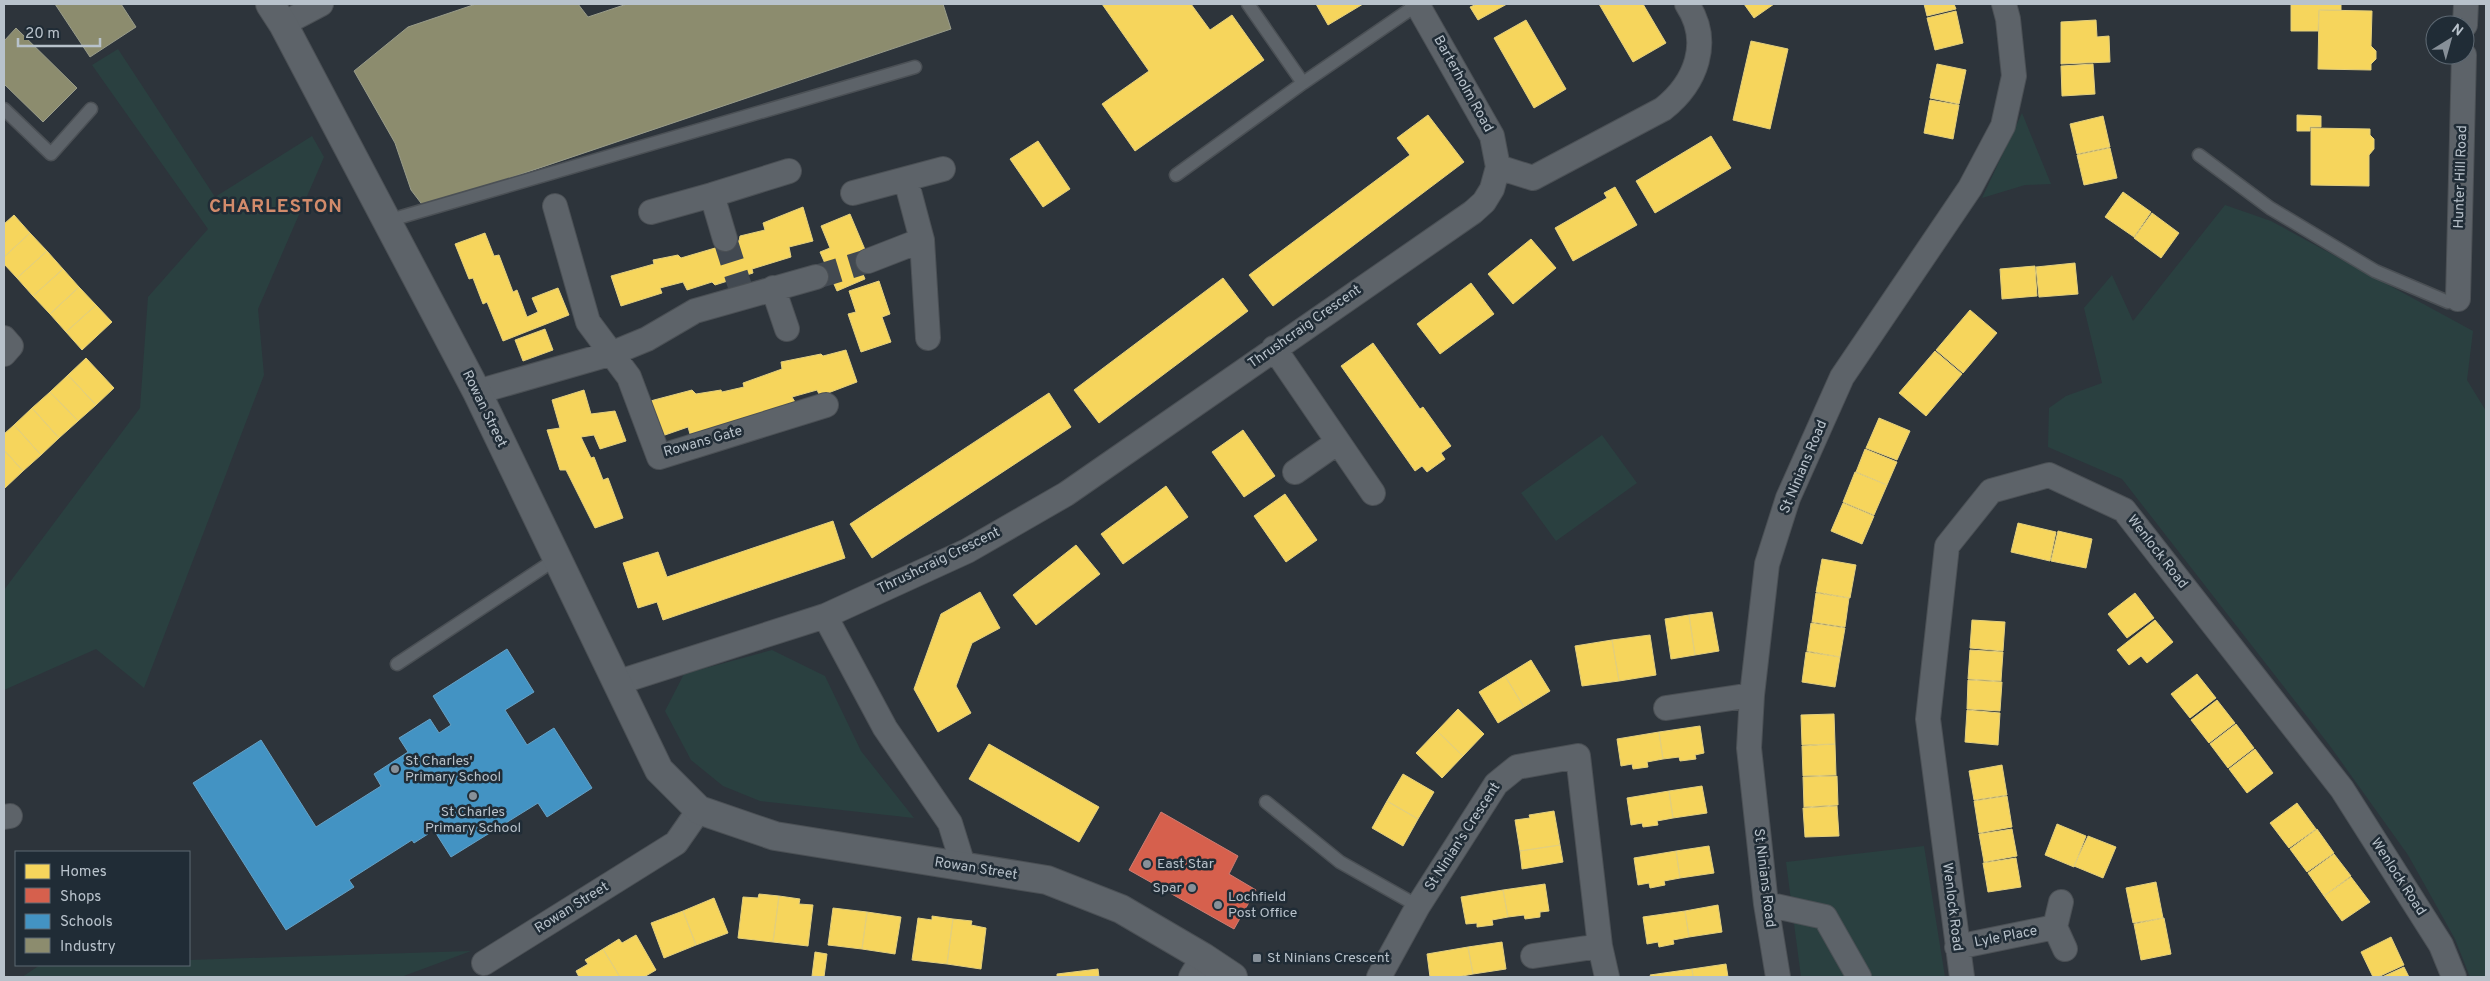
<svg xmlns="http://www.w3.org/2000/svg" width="2490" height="981" viewBox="0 0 2490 981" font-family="Overpass,sans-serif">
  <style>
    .green { fill: #2a4040 }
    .homes { fill: #f6d55c; stroke: #e3cf7d }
    .shops { fill: #d6604d; stroke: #cd7d73 }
    .schools { fill: #4393c3; stroke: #66a1c5 }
    .industry { fill: #8c8c6e; stroke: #999c8a }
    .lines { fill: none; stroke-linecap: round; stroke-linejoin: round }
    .minor-tunnel { stroke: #424951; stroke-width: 24; stroke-dasharray: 24 12; stroke-linecap: butt }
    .service-casing { stroke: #4b5055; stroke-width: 15 }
    .minor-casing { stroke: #4b5055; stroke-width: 26 }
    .tertiary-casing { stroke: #4b5055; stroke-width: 30 }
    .service { stroke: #5d6369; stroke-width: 12 }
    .minor { stroke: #5d6369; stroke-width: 24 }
    .tertiary { stroke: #5d6369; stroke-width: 28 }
    .poi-dot { fill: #879099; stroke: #202c36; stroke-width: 2 }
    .labels { text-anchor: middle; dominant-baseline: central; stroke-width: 5; stroke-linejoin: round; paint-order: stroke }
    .street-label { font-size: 14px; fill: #b8c2cb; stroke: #202c36 }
    .poi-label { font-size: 14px; fill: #b8c2cb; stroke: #202c36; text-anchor: start }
    .district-label { font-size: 19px; font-weight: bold; letter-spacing: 1px; fill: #d28b6b; stroke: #202c36 }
  </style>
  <rect width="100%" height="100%" fill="#2d343b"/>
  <path class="green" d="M118,49L215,197L312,136L324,157L258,309L264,375L144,688L96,649L4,690V590L140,408L148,297L208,229L92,65Z
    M2022,113L2051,184L2025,185L1982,198Z
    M2225,205L2271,221L2473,331L2467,380L2486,411V977H2470L2455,939L2408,855L2330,746L2122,479L2048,447L2049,408L2066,396L2102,383L2084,308L2112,275L2133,321Z
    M1602,435L1637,483L1556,541L1521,493Z
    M772,650L825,676L861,751L914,818L760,801L723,786L691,760L665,711L684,674Z
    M1924,846L1945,977H1801L1786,862Z
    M471,951L401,977H22L40,965H189V960Z"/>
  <path class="homes" d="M1102,4H1191L1210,30L1232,15L1264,60L1135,151L1102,104L1149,71Z
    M1316,4H1363L1328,25Z
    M1477,4H1507L1478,20L1470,7Z
    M1599,4H1643L1666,43L1633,62Z
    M1744,4H1774L1754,18Z
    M1924,4H1954L1956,9L1927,16Z
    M2291,4H2341V10H2319L2318,31H2291Z
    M2319,10L2372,11L2371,46L2376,51V59L2371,64V70L2318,69Z
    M1956,11L1963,43L1935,50L1927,18Z
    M1526,20L1566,89L1534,108L1494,38Z
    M2096,20L2097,37L2109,36L2110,62L2061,64V22Z
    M1751,41L1788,49L1770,129L1733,120Z
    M1937,64L1966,70L1959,104L1930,98Z
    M2093,64L2095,94L2062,96L2061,66Z
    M1930,100L1959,105L1953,139L1924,133Z
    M1428,115L1464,162L1273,306L1249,275L1410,155L1397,138Z
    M2297,115L2321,116V127H2310V131H2297Z
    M2103,116L2110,147L2077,154L2070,124Z
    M2311,128L2370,129V135L2374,139V149L2369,155V186L2311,185Z
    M1711,136L1731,168L1655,213L1636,181Z
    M1038,141L1070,189L1043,207L1010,159Z
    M2110,148L2117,178L2084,185L2077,155Z
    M1615,187L1637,225L1573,261L1555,228L1607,198L1604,193Z
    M2123,192L2151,212L2134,237L2105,217Z
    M803,207L813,241L789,247L791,257L752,269L753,273L715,285L712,282L687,290L683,282L660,288L662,293L621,306L611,276L654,264L653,260L678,255L681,258L739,241L740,236L765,230L763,223Z
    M2152,213L2179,233L2161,258L2134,238Z
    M850,214L866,252L856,257L865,279L837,291L820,252L830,248L821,226Z
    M14,215L30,233L4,257V224Z
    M30,233L47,251L17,278L4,264V257Z
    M485,233L494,256L499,255L513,292L517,290L527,317L538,312L532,298L558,288L569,315L503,341L487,302L483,304L473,278L469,279L455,244Z
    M1531,239L1556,268L1513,304L1488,274Z
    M47,251L63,269L33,296L17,278Z
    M2075,263L2078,294L2039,297L2036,267Z
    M2035,266L2037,296L2002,299L2000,269Z
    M63,269L79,287L50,314L33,296Z
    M1223,278L1248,311L1099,423L1074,390Z
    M879,281L890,314L882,317L891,342L861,352L848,314L856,312L849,291Z
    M1471,283L1494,314L1440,354L1417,324Z
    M79,287L96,305L66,332L50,314Z
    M96,305L112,322L82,350L66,332Z
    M1970,310L1997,333L1963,373L1936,350Z
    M545,329L553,350L523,361L515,340Z
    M1373,343L1420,409L1423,407L1451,446L1441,453L1445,459L1427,472L1422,466L1415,471L1341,366Z
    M846,350L857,382L820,396L817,390L792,397L795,402L729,424L690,434L688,427L662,436L651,401L654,400L692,390L696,394L721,390L722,392L744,387L743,383L782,369L781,362L821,354L823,356Z
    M1935,351L1962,374L1926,416L1899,393Z
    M86,358L114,388L96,405L68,375Z
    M68,375L96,405L78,421L50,392Z
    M584,390L591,414L615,411L626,441L600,449L594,435L581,437L591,458L594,457L603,480L608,478L623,518L595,528L566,470H560L547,430L560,428L552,400Z
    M50,392L78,421L59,438L32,408Z
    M1049,393L1071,427L872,558L850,524Z
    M32,408L59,438L41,455L14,425Z
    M1879,418L1910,431L1897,460L1866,448Z
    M14,425L41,455L23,471L4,450V434Z
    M1243,430L1275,476L1244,497L1212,452Z
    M1865,449L1897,462L1887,485L1856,472Z
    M4,450L23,471L5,488L4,487Z
    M1855,472L1887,485L1874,515L1843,502Z
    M1166,486L1188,517L1123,564L1101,534Z
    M1285,494L1317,540L1286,562L1254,516Z
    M1843,503L1874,516L1862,544L1831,531Z
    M833,521L845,558L663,620L657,602L638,608L623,563L658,552L667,577Z
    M2018,523L2056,532L2050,561L2011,552Z
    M2058,531L2092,539L2086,568L2051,561Z
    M1076,545L1100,574L1036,625L1013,595Z
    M1822,559L1856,565L1850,598L1816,592Z
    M980,592L1000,628L972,643L956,686L971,713L938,732L914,689L941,614Z
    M1816,593L1849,598L1845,627L1812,622Z
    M2135,593L2154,618L2127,638L2108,614Z
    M1712,612L1719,651L1695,655L1689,615Z
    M1689,615L1695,655L1671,659L1665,619Z
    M1972,620L2005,622L2003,651L1970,648Z
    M2155,620L2173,642L2147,663L2141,656L2129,665L2117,650Z
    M1811,623L1845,628L1840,657L1807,651Z
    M1650,635L1656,675L1619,681L1612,640Z
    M1612,640L1619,681L1582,686L1575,646Z
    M1970,650L2003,652L2001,681L1968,679Z
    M1806,652L1840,657L1835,687L1802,682Z
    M1531,660L1550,691L1524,707L1505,676Z
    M2197,674L2216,698L2190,718L2171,694Z
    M1505,676L1524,707L1498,723L1479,692Z
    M1968,680L2002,682L2000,711L1967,709Z
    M2217,700L2235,723L2209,743L2191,720Z
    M1458,709L1484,734L1463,756L1437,731Z
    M1967,710L2000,713L1998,745L1965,742Z
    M1834,714L1835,744L1802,745L1801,715Z
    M2236,724L2254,748L2228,768L2210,744Z
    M1700,726L1704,753L1695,755L1696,759L1680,761L1679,757L1663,759L1659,732Z
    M1437,731L1463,756L1442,778L1416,753Z
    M1659,732L1663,759L1647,762L1648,767L1633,769L1632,764L1621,766L1617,739Z
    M989,744L1099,807L1079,842L969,779Z
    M1835,744L1836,775L1803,776L1802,746Z
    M2255,749L2273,773L2247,793L2229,769Z
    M2002,765L2007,795L1974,800L1969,771Z
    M1403,774L1434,792L1418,819L1387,801Z
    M1837,776L1838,805L1804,807L1803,777Z
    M1702,786L1707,813L1673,818L1669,791Z
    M1669,791L1673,818L1657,821L1658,825L1643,827L1642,823L1631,825L1627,798Z
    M2007,796L2012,827L1979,833L1974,801Z
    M1387,801L1418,819L1403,846L1372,828Z
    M2297,803L2316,829L2289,848L2270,823Z
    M1837,806L1839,836L1805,837L1803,808Z
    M1554,811L1560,845L1520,851L1515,820L1530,818L1529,815Z
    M2057,824L2086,836L2074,867L2045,855Z
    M2012,829L2017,856L1984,862L1979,834Z
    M2317,829L2334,853L2307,872L2290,849Z
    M2088,836L2116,847L2103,878L2074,866Z
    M1560,845L1563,862L1522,869L1520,851Z
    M1709,846L1714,873L1680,878L1676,851Z
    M1676,851L1680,878L1664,881L1665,885L1650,888L1649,883L1638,885L1634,858Z
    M2334,854L2351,876L2324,896L2308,873Z
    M2016,858L2021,887L1988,892L1983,863Z
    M2351,877L2370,902L2342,921L2324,896Z
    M2156,882L2163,918L2133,923L2126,888Z
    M1545,884L1549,911L1540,912V917L1525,919L1524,915L1508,917L1503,890Z
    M1503,890L1508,917L1492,920L1493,925L1477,927V923L1466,924L1461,897Z
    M759,894L779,896L773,942L738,938L743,897L758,898Z
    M779,896L800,899L799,904L813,905L808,946L773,942Z
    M714,898L728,933L696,945L683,911Z
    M1718,905L1722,932L1689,937L1685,911Z
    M833,908L867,912L862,949L828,945Z
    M683,911L696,945L664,958L651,923Z
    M1685,911L1689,937L1673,940L1674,944L1659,947L1658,942L1647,944L1643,917Z
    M867,912L901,917L895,954L862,949Z
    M932,916L953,919L947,964L912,960L918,918L932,920Z
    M2164,918L2171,954L2141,960L2134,924Z
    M953,919L972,921L971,925L986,928L981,969L947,964Z
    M636,935L656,970L644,977H620L603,949L619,939L622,943Z
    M2391,937L2404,965L2378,977H2373L2361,952Z
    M1502,942L1506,969L1473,974L1468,947Z
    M1468,947L1473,974L1457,977H1430L1427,954Z
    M603,949L620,977H579L576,971L588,964L585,960Z
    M815,952L827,954L824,977L812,976Z
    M1726,964L1728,977H1693L1692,969Z
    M2404,967L2409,977H2382Z
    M1098,969L1099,977H1057V974Z
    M1692,969L1693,977H1651L1650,975Z"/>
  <path class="shops" d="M1161,812L1238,856L1229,874L1256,890L1234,929L1129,870Z"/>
  <path class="schools" d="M507,649L534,692L505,710L527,745L554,728L592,788L547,817L538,803L451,857L432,827L427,831L428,834L414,843L412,840L349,880L354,887L286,930L193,783L261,740L316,827L381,786L374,774L408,752L399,738L430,719L439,733L451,725L433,696Z"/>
  <path class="industry" d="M55,4H121L136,27L90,57Z
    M476,4H578L588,17L627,4H943L951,29L424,207L411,190L395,143L354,71L408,27Z
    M16,28L77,88L43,122L4,84V41Z"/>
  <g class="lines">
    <path class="minor-tunnel" d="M725,239L743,296
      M816,277L868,261"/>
    <g class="service-casing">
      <path id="service" d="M1248,4L1303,83L1418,4
        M4,109L51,154L91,109
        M2199,155L2270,208L2375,271L2448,302L2458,299
        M1176,175L1303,83
        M387,221L915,67
        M397,664L556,559
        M1266,802L1340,862L1418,906"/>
    </g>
    <g class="minor-casing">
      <path id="minor" d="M283,24L321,4
        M2465,25L2466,4
        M1498,167L1533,178L1663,109C1696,83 1712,42 1687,4
        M906,180L922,240L928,338
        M853,193L943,169
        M712,195L725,239
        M555,206L588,322L629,377L659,457L826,405
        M651,212L712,195L789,171
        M868,261L922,240
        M773,288L787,329
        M2458,299L2464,55
        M4,338L11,346L4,354
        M1274,348L1373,493
        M477,392L613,353L647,339L695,311L816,277
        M1295,472L1338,442
        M825,616L885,728L950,823L964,868
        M616,683L825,616L967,551L1066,494L1473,212L1484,202L1492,189L1498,167L1492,136L1417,4
        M1666,708L1752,695
        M4,817L10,816
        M1766,904L1825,917L1859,977
        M2055,927L2065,949
        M1957,947L2055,927L2061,902
        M1533,956L1600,946
        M484,963L676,843L699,810
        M1191,977L1203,957
        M1379,977L1418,906L1496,784L1517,767L1578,756L1600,946L1607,977
        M1778,977L1766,904L1749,748L1752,695L1767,564L1788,498L1842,377L1970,188L2003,126L2014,76L2008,19L2004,4
        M1962,977L1928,719L1947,546L1991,491L2049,475L2124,510L2342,789L2441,945L2454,977"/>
    </g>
    <g class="tertiary-casing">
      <path id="tertiary" d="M270,4L283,24L477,392L659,770L699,810L775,836L1047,880L1121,909L1203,957L1233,977"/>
    </g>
    <use href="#service" class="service"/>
    <use href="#minor" class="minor"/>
    <use href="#tertiary" class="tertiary"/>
  </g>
  <g class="poi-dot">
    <circle cx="395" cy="769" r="5"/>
    <circle cx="473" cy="796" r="5"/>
    <circle cx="1147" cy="864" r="5"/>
    <circle cx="1192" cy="888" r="5"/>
    <circle cx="1218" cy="905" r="5"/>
    <rect x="1252" y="953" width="10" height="10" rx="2.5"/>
  </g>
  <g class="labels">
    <g class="street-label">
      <text transform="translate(1463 84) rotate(61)">Barterholm Road</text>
      <text transform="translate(2461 177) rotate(-88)">Hunter Hill Road</text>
      <text transform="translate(1305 327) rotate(-35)">Thrushcraig Crescent</text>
      <text transform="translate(484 409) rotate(64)">Rowan Street</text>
      <text transform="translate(703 442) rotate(-16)">Rowans Gate</text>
      <text transform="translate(1804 467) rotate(-67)">St Ninians Road</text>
      <text transform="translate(2157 552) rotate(52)">Wenlock Road</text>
      <text transform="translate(939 561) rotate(-26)">Thrushcraig Crescent</text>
      <text transform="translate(1463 837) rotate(-57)">St Ninian's Crescent</text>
      <text transform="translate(976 869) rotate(9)">Rowan Street</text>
      <text transform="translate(2398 877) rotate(57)">Wenlock Road</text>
      <text transform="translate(1764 878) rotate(83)">St Ninians Road</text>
      <text transform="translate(1952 907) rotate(83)">Wenlock Road</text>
      <text transform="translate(572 908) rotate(-32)">Rowan Street</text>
      <text transform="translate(2006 937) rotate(-11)">Lyle Place</text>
    </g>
    <g class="poi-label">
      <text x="405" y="761">St Charles'<tspan x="405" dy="16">Primary School</tspan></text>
      <text x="473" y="812" text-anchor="middle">St Charles<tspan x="473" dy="16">Primary School</tspan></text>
      <text x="1157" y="864">East Star</text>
      <text x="1182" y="888" text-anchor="end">Spar</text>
      <text x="1228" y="897">Lochfield<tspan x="1228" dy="16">Post Office</tspan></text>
      <text x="1267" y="958">St Ninians Crescent</text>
    </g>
    <g class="district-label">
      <text x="276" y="207">CHARLESTON</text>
    </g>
  </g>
  <rect width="2490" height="981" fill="none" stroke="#b8c2cb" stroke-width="10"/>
  <rect x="15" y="851" width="175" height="115" fill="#202c36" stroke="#5d6872"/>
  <rect x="25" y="864" width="25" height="15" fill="#f6d55c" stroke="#5d6872"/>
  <text x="60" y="876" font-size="15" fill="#b8c2cb">Homes</text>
  <rect x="25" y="888" width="25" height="15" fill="#d6604d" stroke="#5d6872"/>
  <text x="60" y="901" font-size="15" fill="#b8c2cb">Shops</text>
  <rect x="25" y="914" width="25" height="15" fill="#4393c3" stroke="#5d6872"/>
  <text x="60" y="926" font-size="15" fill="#b8c2cb">Schools</text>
  <rect x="25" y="938" width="25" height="15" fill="#8c8c6e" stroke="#5d6872"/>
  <text x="60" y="951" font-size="15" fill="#b8c2cb">Industry</text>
  <g transform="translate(2450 40) rotate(37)"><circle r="24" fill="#202c36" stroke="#5d6872"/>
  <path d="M0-4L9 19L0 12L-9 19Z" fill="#879099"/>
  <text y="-8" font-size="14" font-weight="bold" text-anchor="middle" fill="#b8c2cb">N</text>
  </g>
  <path d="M18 38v8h82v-8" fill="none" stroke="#b8c2cb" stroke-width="2.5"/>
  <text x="25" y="38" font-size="15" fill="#b8c2cb" stroke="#202c36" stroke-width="4" paint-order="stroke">20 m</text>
</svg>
